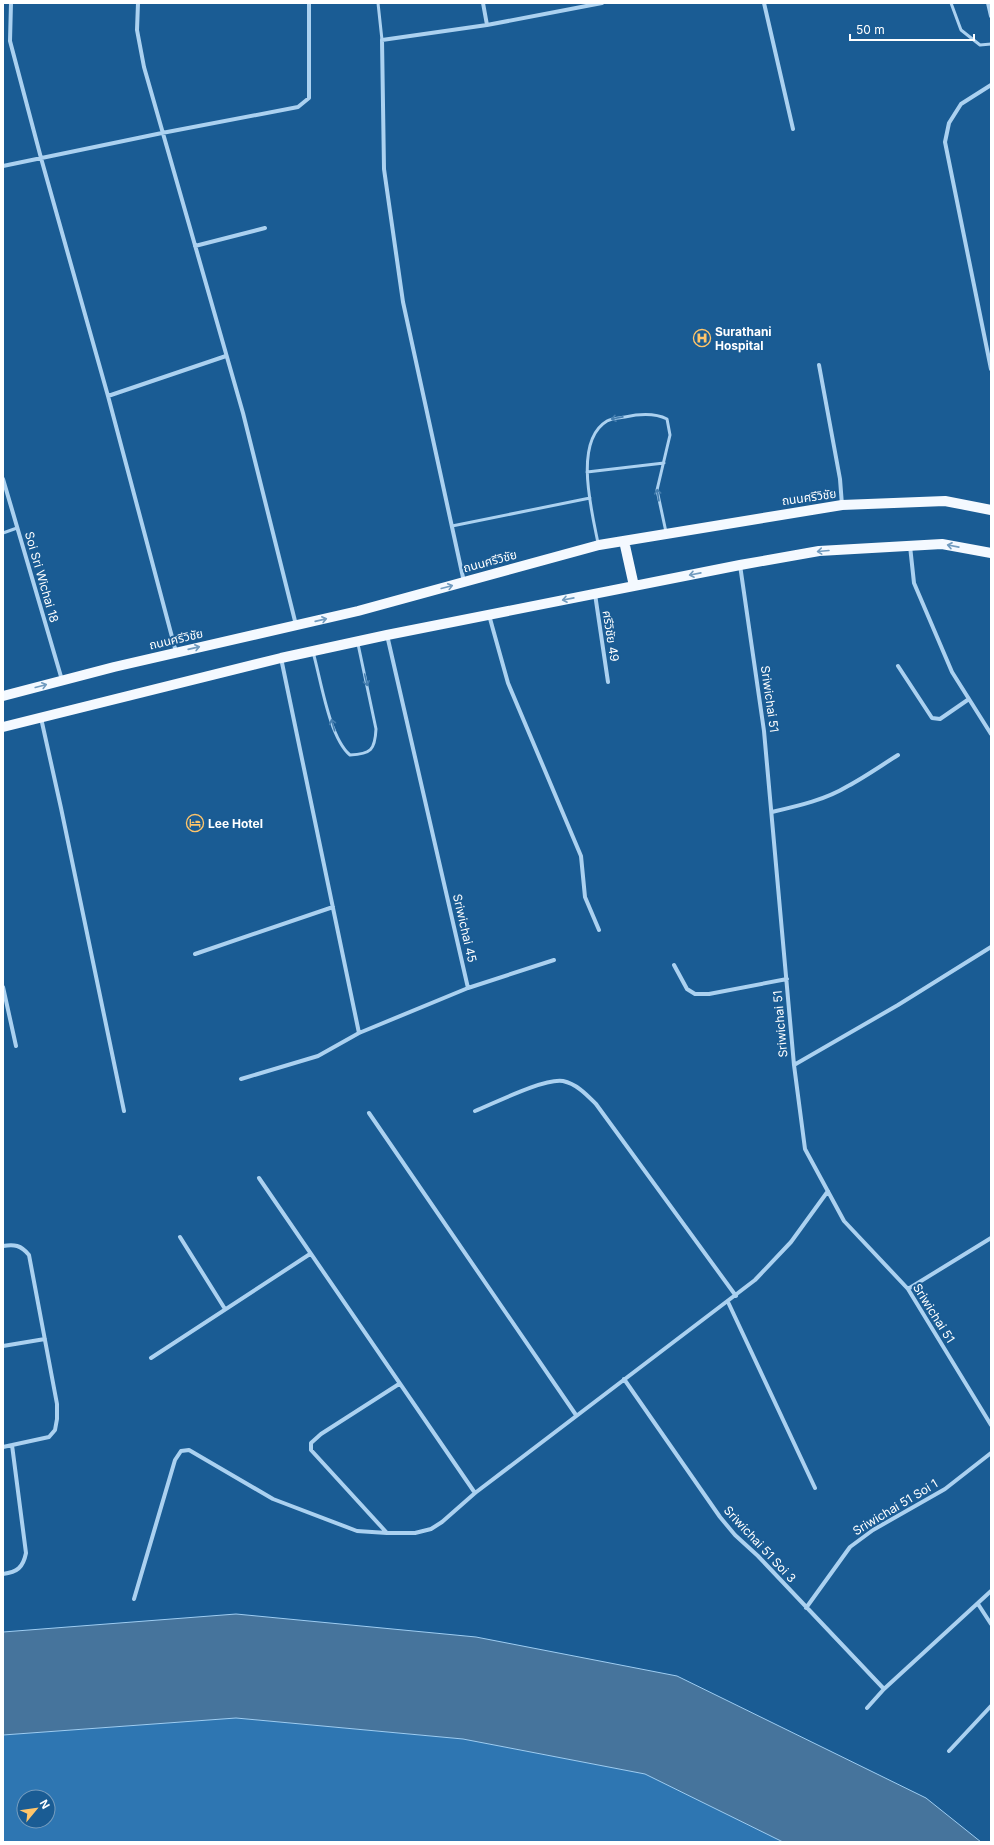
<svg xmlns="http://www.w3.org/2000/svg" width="994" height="1845" viewBox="0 0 994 1845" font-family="Inter,'Noto Sans Thai',sans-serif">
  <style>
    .green { fill: #2e76b2; fill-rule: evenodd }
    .water { fill: #46749c; stroke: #9ecdf2 }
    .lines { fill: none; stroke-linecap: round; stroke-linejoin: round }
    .lane { stroke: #abd1f0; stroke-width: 3 }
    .street { stroke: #abd1f0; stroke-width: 4 }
    .primary { stroke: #f4f9ff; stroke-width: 10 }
    .oneway { stroke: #467fb0 }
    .oneway2 { stroke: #719bbf }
    .labels { text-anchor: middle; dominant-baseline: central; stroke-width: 4; stroke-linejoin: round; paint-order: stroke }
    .poi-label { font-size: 12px; font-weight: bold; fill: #fff; stroke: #1a5c94; text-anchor: start }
    .street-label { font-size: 12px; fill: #fff; stroke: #1a5c94 }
  </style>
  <rect width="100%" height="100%" fill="#1a5c94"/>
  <path class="green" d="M236,1718L463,1739L645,1774L783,1842H3V1735ZM24,1797H48V1821H24Z"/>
  <path class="water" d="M236,1614L476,1637L677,1676L926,1798L981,1842H783L645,1774L463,1739L236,1718L3,1735V1632Z"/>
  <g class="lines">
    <path class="lane" d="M378,3L382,40
      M951,3L961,30L980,45L991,44
      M587,472L664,463
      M452,526L590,498
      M3,533L17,528
      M598,543C592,512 573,441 607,421C612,418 620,418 625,417C639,414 655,413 667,419L670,435L657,490L666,532
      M313,652C321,680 329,737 350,755C371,754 375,750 376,729L358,644"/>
    <path class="street" d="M11,3L10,41L41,158L108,396L176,652
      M138,3L137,30L144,67L243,413L296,625
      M483,3L487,25
      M764,3L793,129
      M988,3L991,16
      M991,85L961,104L949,123L945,142L991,369
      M3,166L162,133L298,107L309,98V3
      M195,246L265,228
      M819,365L840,479L842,505
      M108,396L226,356
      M3,479L62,680
      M910,546L914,583L952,672L991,734
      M740,565L764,731L794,1065L805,1149L844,1221L908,1289L991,1425
      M464,582L403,302L384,169L382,40L487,25L602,3
      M595,594L608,682
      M489,615L508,683L581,856L585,897L599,930
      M281,658L359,1033
      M898,666L932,718L940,719L969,699
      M41,718L61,808L124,1111
      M772,812C798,806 825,800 848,786C865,777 882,765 898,755
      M195,954L333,907
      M674,965L687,989L695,994H709L787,979
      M3,987L16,1046
      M468,988L554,960
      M794,1065L898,1005L991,947
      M241,1079L318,1056L359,1033L468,988L387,635
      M475,1111C495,1103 544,1078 563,1081C577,1084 587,1095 596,1104L736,1296
      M369,1113L576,1415
      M259,1178L475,1493
      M180,1237L225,1309
      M3,1246C14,1244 21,1245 29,1255L57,1404V1419L55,1430L49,1437L3,1447
      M908,1289L991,1238
      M728,1302L815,1488
      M3,1346L45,1339
      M151,1358L310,1254
      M624,1379L720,1517L735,1535L758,1556L884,1689
      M387,1533L311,1450V1443L321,1434L399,1384
      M3,1574C17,1572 23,1568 26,1553L12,1445
      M134,1599L175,1460L181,1451L189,1450L273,1499L357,1531L387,1533H415L431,1529L442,1522L475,1493L755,1280L791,1242L828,1191
      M978,1604L991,1624
      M806,1608L850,1547L873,1530L945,1489L991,1453
      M867,1708L884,1689L991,1591
      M949,1751L991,1706"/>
    <path class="primary" d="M624,541L634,586
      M3,696L114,667L358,611L599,545L842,505L945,501L991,510
      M3,727L281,658L387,635L740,565L819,551L942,544L991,553"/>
  </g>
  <defs><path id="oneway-shaft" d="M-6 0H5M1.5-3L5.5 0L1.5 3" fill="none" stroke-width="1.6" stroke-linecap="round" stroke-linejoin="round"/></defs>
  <g class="oneway">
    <use href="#oneway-shaft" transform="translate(617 418) rotate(169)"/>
    <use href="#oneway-shaft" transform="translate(658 495) rotate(-99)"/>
    <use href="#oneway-shaft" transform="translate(366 680) rotate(77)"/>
    <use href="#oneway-shaft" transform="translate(333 725) rotate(-106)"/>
  </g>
  <g class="oneway2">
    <use href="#oneway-shaft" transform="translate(953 546) rotate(-169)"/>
    <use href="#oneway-shaft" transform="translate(823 551) rotate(175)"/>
    <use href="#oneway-shaft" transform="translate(695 574) rotate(169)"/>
    <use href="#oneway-shaft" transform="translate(447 587) rotate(-15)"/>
    <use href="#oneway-shaft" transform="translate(568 599) rotate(169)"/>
    <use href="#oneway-shaft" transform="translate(321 620) rotate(-13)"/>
    <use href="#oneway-shaft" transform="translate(194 648) rotate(-13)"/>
    <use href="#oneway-shaft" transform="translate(41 686) rotate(-15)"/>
  </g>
  <defs>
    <g id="hospital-ring" transform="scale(0.9)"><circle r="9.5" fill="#1a5c94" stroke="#ffc56a" stroke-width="1.5"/><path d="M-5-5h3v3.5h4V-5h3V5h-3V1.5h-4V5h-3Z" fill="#ffc56a"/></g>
    <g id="hotel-ring" transform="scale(0.9)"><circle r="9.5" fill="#1a5c94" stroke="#ffc56a" stroke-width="1.5"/><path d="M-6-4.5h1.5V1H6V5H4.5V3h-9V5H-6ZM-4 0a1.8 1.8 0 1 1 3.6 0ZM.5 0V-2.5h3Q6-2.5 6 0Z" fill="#ffc56a"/></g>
  </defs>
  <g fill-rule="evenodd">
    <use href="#hospital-ring" x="702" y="338"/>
    <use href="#hotel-ring" x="195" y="823"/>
  </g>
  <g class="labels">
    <g class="poi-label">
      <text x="715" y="331">Surathani<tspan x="715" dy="14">Hospital</tspan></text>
      <text x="208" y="823">Lee Hotel</text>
    </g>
    <g class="street-label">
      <text transform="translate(809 497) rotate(-8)">ถนนศรีวิชัย</text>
      <text transform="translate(490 561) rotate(-15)">ถนนศรีวิชัย</text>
      <text transform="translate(42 577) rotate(74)">Soi Sri Wichai 18</text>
      <text transform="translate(611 636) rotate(81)">ศรีวิชัย 49</text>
      <text transform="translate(176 639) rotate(-13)">ถนนศรีวิชัย</text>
      <text transform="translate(770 699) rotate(82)">Sriwichai 51</text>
      <text transform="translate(465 928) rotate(77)">Sriwichai 45</text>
      <text transform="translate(780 1024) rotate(-95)">Sriwichai 51</text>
      <text transform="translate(934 1313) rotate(58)">Sriwichai 51</text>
      <text transform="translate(895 1507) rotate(-31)">Sriwichai 51 Soi 1</text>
      <text transform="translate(760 1544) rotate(47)">Sriwichai 51 Soi 3</text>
    </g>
  </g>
  <rect width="994" height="1845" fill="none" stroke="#ffffff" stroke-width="8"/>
  <g transform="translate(36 1809) rotate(61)"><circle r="19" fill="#1a5c94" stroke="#769dbf"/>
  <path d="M0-3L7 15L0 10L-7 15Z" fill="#ffc56a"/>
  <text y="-6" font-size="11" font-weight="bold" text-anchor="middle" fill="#ffffff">N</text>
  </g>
  <path d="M850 34v6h124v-6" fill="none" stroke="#ffffff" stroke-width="2"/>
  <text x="856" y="34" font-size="12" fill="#ffffff" stroke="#1a5c94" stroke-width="3" paint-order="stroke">50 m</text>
</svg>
